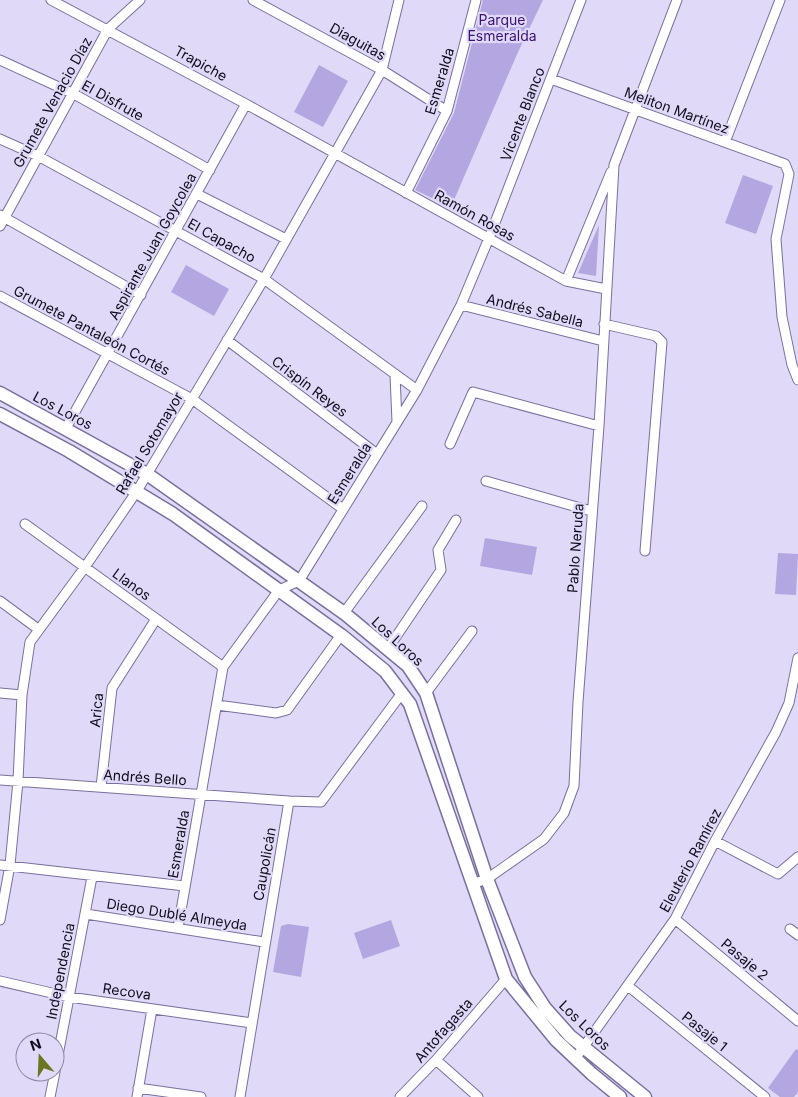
<svg xmlns="http://www.w3.org/2000/svg" width="798" height="1097" viewBox="0 0 798 1097" font-family="Inter,sans-serif">
  <style>
    .green { fill: #b4a6e0 }
    .lines { fill: none; stroke-linecap: round; stroke-linejoin: round }
    .minor-casing { stroke: #7b6f9d; stroke-width: 11 }
    .secondary-casing { stroke: #7b6f9d; stroke-width: 15 }
    .minor { stroke: #fff; stroke-width: 9 }
    .secondary { stroke: #fff; stroke-width: 12 }
    .labels { text-anchor: middle; dominant-baseline: central; stroke-width: 4.5; stroke-linejoin: round; paint-order: stroke }
    .park-label { font-size: 14px; fill: #3a1271; stroke: #e0d9f8 }
    .street-label { font-size: 14px; fill: #110c1d; stroke: #e0d9f8 }
  </style>
  <rect width="100%" height="100%" fill="#e0d9f8"/>
  <path class="green" d="M483,0H543L518,52L451,207L415,190L454,113Z
    M319,65L348,81L323,127L294,112Z
    M743,175L773,186L756,234L725,223Z
    M599,225L596,276L578,273Z
    M186,265L229,289L214,316L171,292Z
    M485,538L537,547L532,575L480,566Z
    M778,553L798,554L796,595L775,594Z
    M391,920L400,946L363,959L354,933Z
    M288,924L309,927L301,977L273,972L281,926Z
    M796,1049L798,1050V1092L794,1097H780L768,1088Z"/>
  <g class="lines">
    <g class="minor-casing">
      <path id="minor" d="M51,0L246,104L566,281L606,289
        M253,0L382,70L447,111
        M0,60L74,94L210,170
        M551,79L785,164L789,174L776,239L782,317L792,365L798,380
        M0,139L38,156L264,279L417,390
        M725,142L780,0
        M406,193L447,111L476,0
        M197,194L286,239
        M0,215L141,295
        M0,226L108,29L140,0
        M566,281L611,172
        M0,296L192,399L343,509
        M461,305L603,341
        M604,324L656,336L662,342L645,551
        M227,340L377,454
        M395,375L397,422
        M66,428L246,104
        M450,444L473,392L599,426
        M486,481L591,511
        M25,524L223,667
        M0,601L38,629
        M344,613L422,506
        M387,650L441,570L438,550L456,520
        M0,693L22,695
        M426,693L472,631
        M217,705L276,713L287,710L341,635
        M0,780L289,801
        M101,787L112,688L156,619
        M715,841L778,874L798,857
        M0,865L185,886
        M472,884L487,879L544,839L564,813L574,786L578,702L599,426L614,165L677,0
        M86,914L264,942
        M675,919L798,1021
        M0,920L10,865L18,781L22,695L30,642L85,567L137,491L264,279L382,70L399,0
        M178,928L223,667L279,590L299,581L417,390L461,305L489,238L581,0
        M790,929L798,935
        M0,981L69,997L252,1023
        M628,986L765,1097
        M575,1059L675,919L715,841L776,732L789,703L798,658
        M436,1060L478,1097
        M55,1071L92,877
        M138,1088L201,1097
        M50,1097L55,1072
        M137,1097L152,1009
        M240,1097L289,801L321,802L402,693
        M400,1097L436,1060L506,979"/>
    </g>
    <g class="secondary-casing">
      <path id="secondary" d="M0,393L147,474L344,613L408,666L426,693L487,879L525,977L545,1008L570,1036L645,1097
        M0,414L69,451L173,514L341,635L385,671L410,704L506,979L556,1040L592,1074L620,1097"/>
    </g>
    <use href="#minor" class="minor"/>
    <use href="#secondary" class="secondary"/>
  </g>
  <g class="labels">
    <g class="park-label">
      <text x="502" y="19">Parque<tspan x="502" dy="16">Esmeralda</tspan></text>
    </g>
    <g class="street-label">
      <text transform="translate(358 41) rotate(29)">Diaguitas</text>
      <text transform="translate(201 63) rotate(29)">Trapiche</text>
      <text transform="translate(439 81) rotate(-73)">Esmeralda</text>
      <text transform="translate(113 100) rotate(29)">El Disfrute</text>
      <text transform="translate(52 102) rotate(-61)">Grumete Venacio Díaz</text>
      <text transform="translate(677 110) rotate(20)">Meliton Martínez</text>
      <text transform="translate(522 114) rotate(-69)">Vicente Blanco</text>
      <text transform="translate(475 215) rotate(29)">Ramón Rosas</text>
      <text transform="translate(222 240) rotate(29)">El Capacho</text>
      <text transform="translate(152 246) rotate(-61)">Aspirante Juan Goycolea</text>
      <text transform="translate(535 310) rotate(14)">Andrés Sabella</text>
      <text transform="translate(92 330) rotate(28)">Grumete Pantaleón Cortés</text>
      <text transform="translate(310 386) rotate(37)">Crispín Reyes</text>
      <text transform="translate(63 410) rotate(28)">Los Loros</text>
      <text transform="translate(149 443) rotate(-59)">Rafael Sotomayor</text>
      <text transform="translate(349 473) rotate(-58)">Esmeralda</text>
      <text transform="translate(575 548) rotate(-86)">Pablo Neruda</text>
      <text transform="translate(132 584) rotate(36)">Llanos</text>
      <text transform="translate(398 641) rotate(43)">Los Loros</text>
      <text transform="translate(96 710) rotate(-84)">Arica</text>
      <text transform="translate(145 777) rotate(4)">Andrés Bello</text>
      <text transform="translate(178 844) rotate(-80)">Esmeralda</text>
      <text transform="translate(690 860) rotate(-62)">Eleuterio Ramírez</text>
      <text transform="translate(264 864) rotate(-80)">Caupolicán</text>
      <text transform="translate(177 914) rotate(9)">Diego Dublé Almeyda</text>
      <text transform="translate(745 959) rotate(40)">Pasaje 2</text>
      <text transform="translate(60 971) rotate(-79)">Independencia</text>
      <text transform="translate(127 991) rotate(8)">Recova</text>
      <text transform="translate(585 1025) rotate(44)">Los Loros</text>
      <text transform="translate(443 1030) rotate(-49)">Antofagasta</text>
      <text transform="translate(705 1031) rotate(39)">Pasaje 1</text>
    </g>
  </g>
  <g transform="translate(40 1057) rotate(341)"><circle r="24" fill="#e0d9f8" stroke="#8d87a0"/>
  <path d="M0-4L9 19L0 12L-9 19Z" fill="#6c751f"/>
  <text y="-8" font-size="14" font-weight="bold" text-anchor="middle" fill="#110c1d">N</text>
  </g>
</svg>
